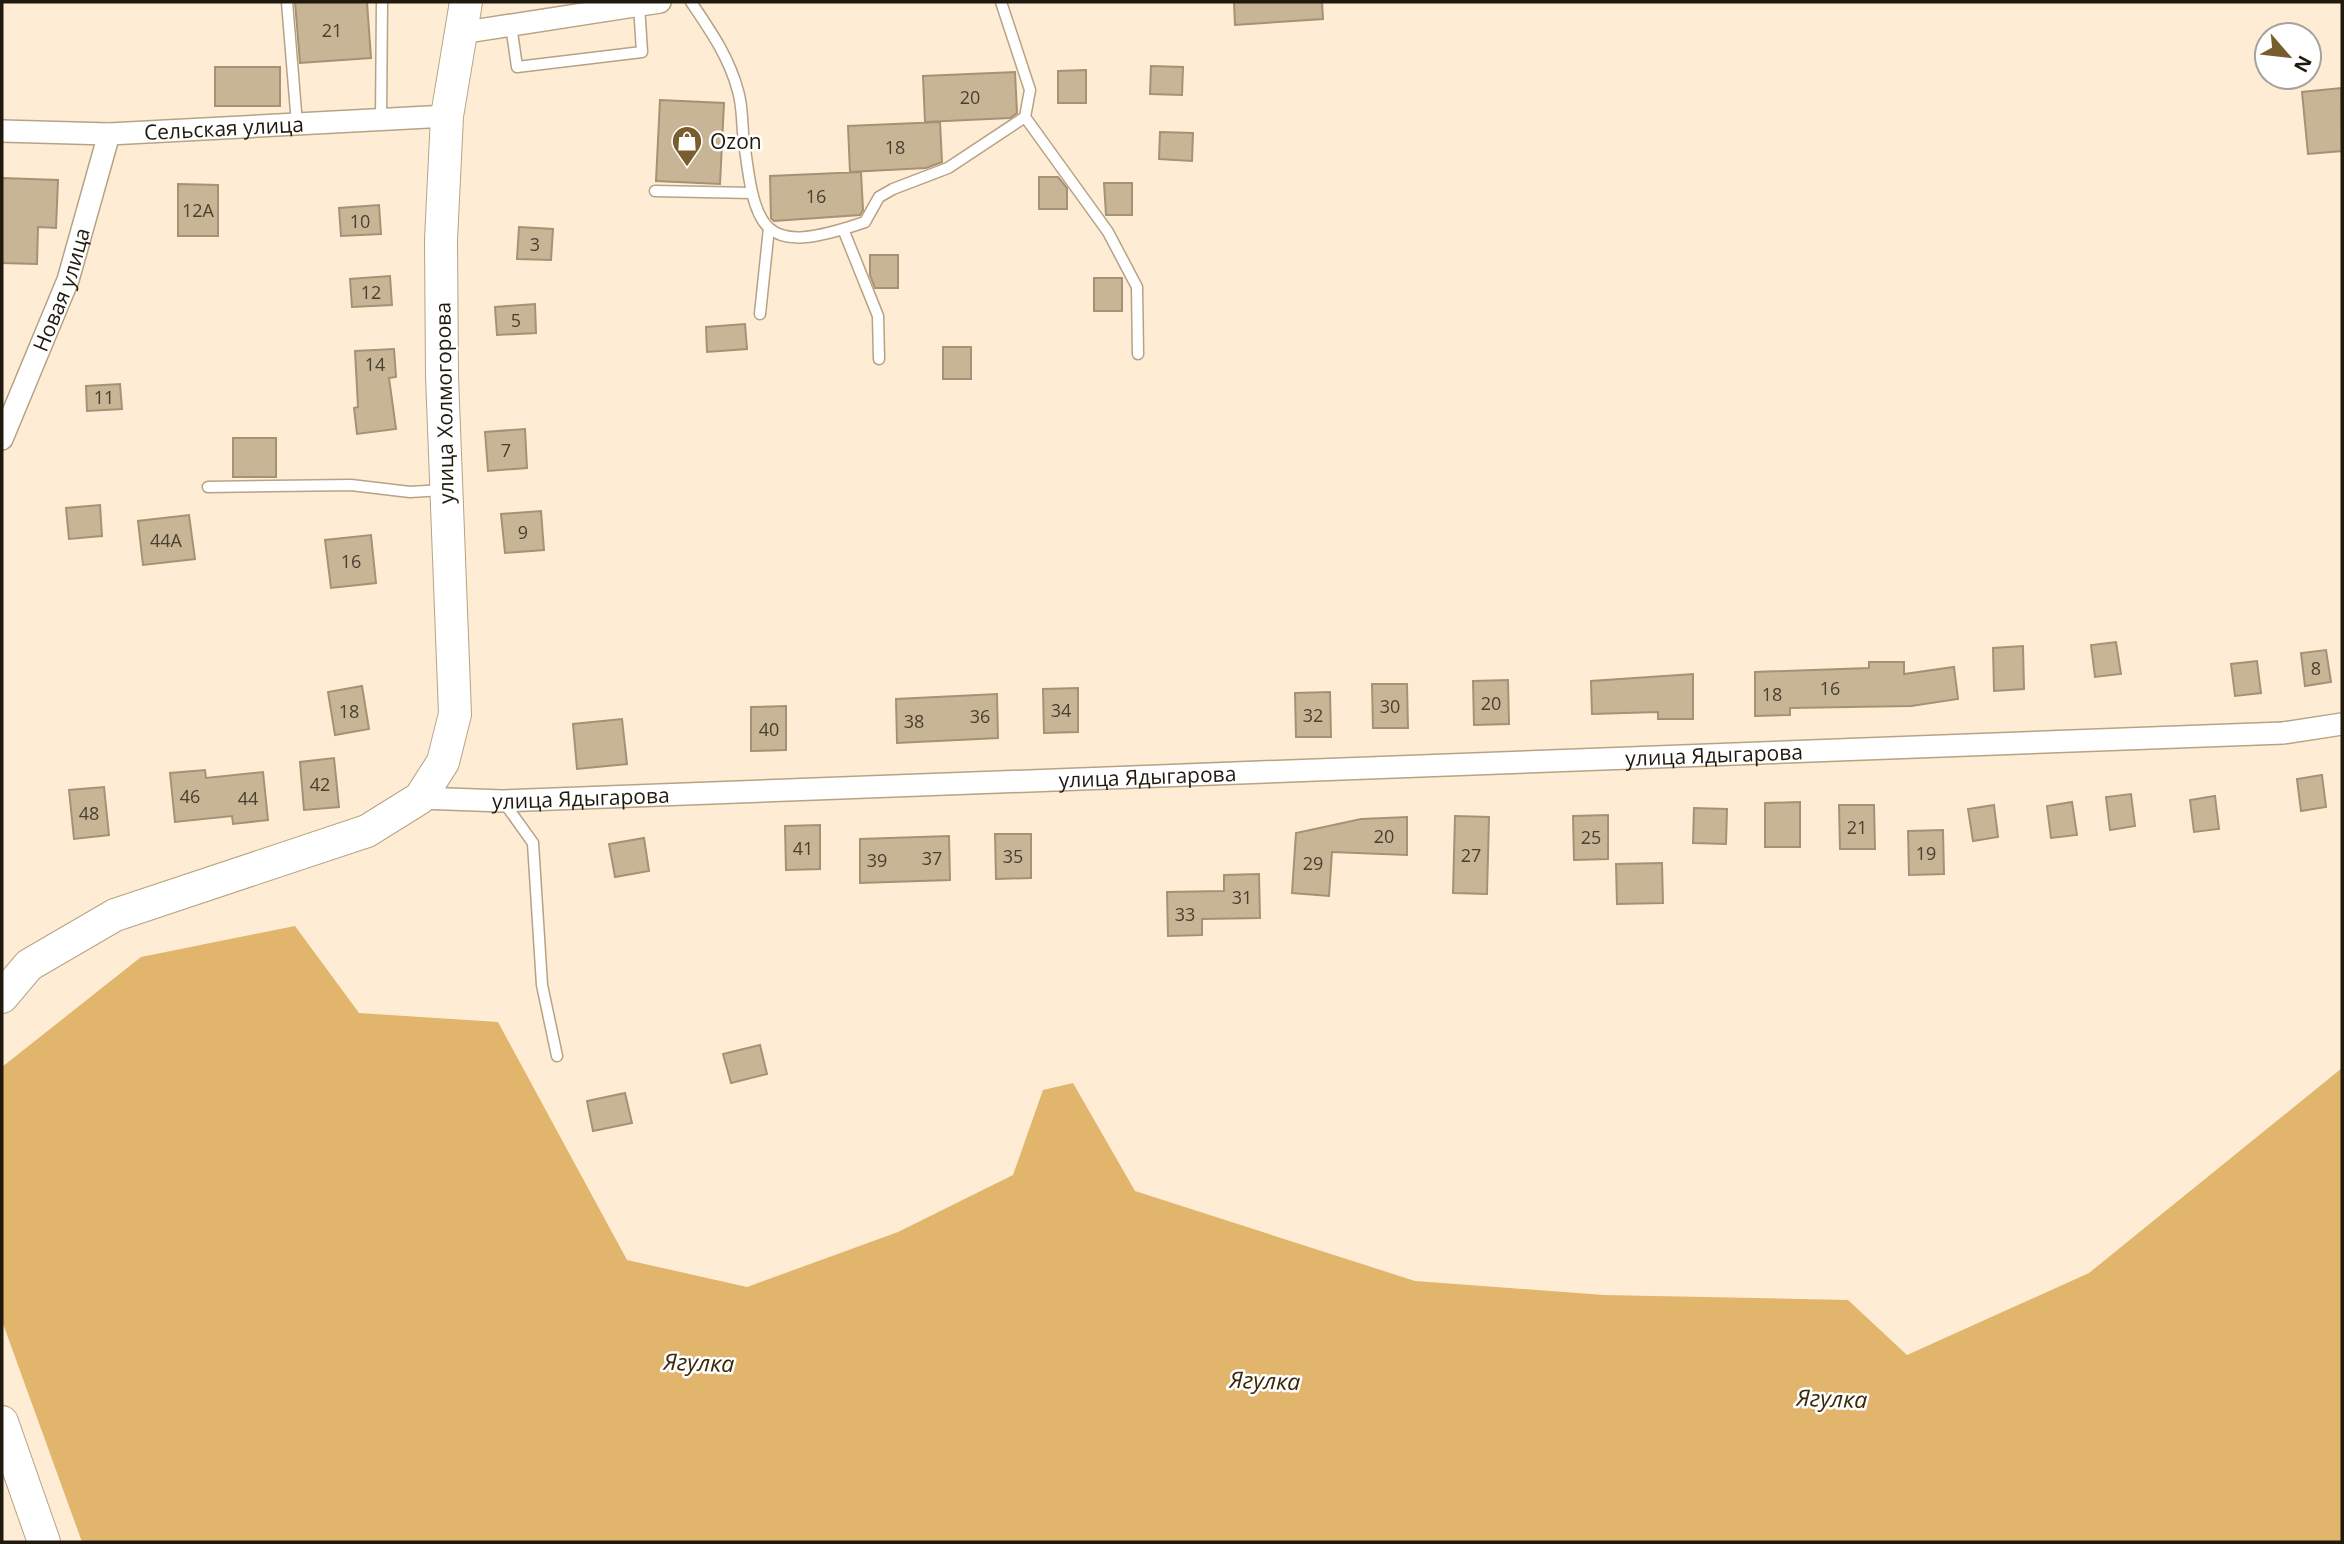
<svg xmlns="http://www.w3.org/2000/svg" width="2344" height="1544" viewBox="0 0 2344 1544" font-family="'Open Sans',sans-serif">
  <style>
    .water { fill: #e1b56b }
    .building { fill: #c8b596; stroke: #a59275; stroke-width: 2 }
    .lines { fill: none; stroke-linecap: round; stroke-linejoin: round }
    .lane-casing { stroke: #b6a385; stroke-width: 13 }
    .street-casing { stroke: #b6a385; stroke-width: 24 }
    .secondary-casing { stroke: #b6a385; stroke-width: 34 }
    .lane { stroke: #fff; stroke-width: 10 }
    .street { stroke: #fff; stroke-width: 21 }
    .secondary { stroke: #fff; stroke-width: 32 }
    .labels { text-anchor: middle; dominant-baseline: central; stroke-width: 5; stroke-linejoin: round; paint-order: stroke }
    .number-label { font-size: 18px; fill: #4a4030 }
    .street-label { font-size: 21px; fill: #20190e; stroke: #fff }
    .poi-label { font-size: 21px; fill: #20190e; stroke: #fff; text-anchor: start }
    .water-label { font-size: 23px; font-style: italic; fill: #3b2907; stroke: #fff }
  </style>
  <rect width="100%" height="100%" fill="#feedd4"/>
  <path class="water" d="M295,926L359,1013L498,1022L627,1260L747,1287L898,1232L1013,1175L1043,1090L1073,1083L1135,1191L1415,1281L1604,1295L1848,1300L1907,1355L2089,1273L2342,1068V1542H82L2,1321V1067L141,957Z"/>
  <path class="building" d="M295,2H367L371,58L300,63Z
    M1234,2H1322L1323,19L1235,25Z
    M1151,66L1183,67L1182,95L1150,94Z
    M215,67H280V106H215Z
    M1086,70V103H1058V71Z
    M1015,72L1017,113L1010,118L925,122L923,76Z
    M2341,88L2342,151L2308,154L2302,92Z
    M660,100L724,103L720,184L656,181Z
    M940,122L942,162L926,168L850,172L848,126Z
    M1160,132L1193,133L1192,161L1159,159Z
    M861,172L863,210L860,215L774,221L771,218L770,176Z
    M1039,177H1058L1067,188V209H1039Z
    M2,178L58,180L56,228L38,227L37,264L2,263Z
    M1104,183H1132V215H1106Z
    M178,184L218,185V236H178Z
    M379,205L381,234L341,236L339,208Z
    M519,227L553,229L551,260L517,259Z
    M870,255H898V288H875L870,275Z
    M390,276L392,305L352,307L350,279Z
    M1094,278H1122V311H1094Z
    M535,304L536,333L497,335L495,307Z
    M745,324L747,349L707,352L706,327Z
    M943,347H971V379H943Z
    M394,349L396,377L389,378L396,429L357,434L354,408L358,407L355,351Z
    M120,384L122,409L87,411L86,386Z
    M525,429L527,468L488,471L485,432Z
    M233,438H276V477H233Z
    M100,505L102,536L69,539L66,508Z
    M541,511L544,550L505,553L501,514Z
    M189,515L195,559L143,565L138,521Z
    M371,535L376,583L331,588L325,540Z
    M2116,642L2121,674L2095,677L2091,645Z
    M2023,646L2024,689L1994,691L1993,648Z
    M2326,650L2331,682L2305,686L2301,653Z
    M2257,661L2261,693L2235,696L2231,664Z
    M1869,662H1904V674L1954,667L1958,699L1911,706L1790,708V715L1755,716V672L1869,668Z
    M1693,674V719H1658V712L1592,714L1591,681Z
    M1508,680L1509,724L1474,725L1473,681Z
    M1372,684H1407L1408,728H1373Z
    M362,686L369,729L335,735L328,692Z
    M1078,688V732L1044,733L1043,689Z
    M1330,692L1331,737H1296L1295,693Z
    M997,694L998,738L897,743L896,699Z
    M786,706V750L751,751V707Z
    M622,719L627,764L577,769L573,724Z
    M334,758L339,807L304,810L300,762Z
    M205,770L206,778L263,772L268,820L233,824L232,816L175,822L170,773Z
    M2322,775L2326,807L2301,811L2297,779Z
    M104,787L109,835L74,839L69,790Z
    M2131,794L2135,826L2110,830L2106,797Z
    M2215,796L2219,829L2194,832L2190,800Z
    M1800,802V847H1765V803Z
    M2072,802L2077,835L2051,838L2047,806Z
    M1839,805H1874L1875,849H1840Z
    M1994,805L1998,837L1973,841L1968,809Z
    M1694,808L1727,809L1726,844L1693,843Z
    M1608,815V859L1574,860L1573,816Z
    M1455,816L1489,817L1487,894L1453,893Z
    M1407,817V855L1332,852L1329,896L1292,893L1296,833L1361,819Z
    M820,825V869L786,870L785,826Z
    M1943,830L1944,874L1909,875L1908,831Z
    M995,834H1031V878L996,879Z
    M949,836L950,880L860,883V839Z
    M644,838L649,871L615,877L609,844Z
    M1662,863L1663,903L1617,904L1616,864Z
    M1259,874L1260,918L1202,919V935L1168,936L1167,892L1224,891V875Z
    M760,1045L767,1074L731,1083L723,1054Z
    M625,1093L632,1123L593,1131L587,1101Z"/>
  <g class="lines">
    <g class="lane-casing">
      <path id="lane" d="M287,2L297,124
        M691,2C710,30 729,57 738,91C742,104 742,119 743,133C755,232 760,258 865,222L879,197L893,189L948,168L1025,117L1030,90L1001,2
        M511,25L517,67L642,52L639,5
        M1025,117L1108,232L1137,287L1138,354
        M381,119L382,2
        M655,191L752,193
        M843,229L878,316L879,359
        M760,314L769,228
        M208,487L351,485L410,492L443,490
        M503,801L533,843L542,985L557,1056"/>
    </g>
    <g class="street-casing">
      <g id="street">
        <path d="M460,33L660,2"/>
        <path id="s1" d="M2,131L109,134L447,116"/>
        <path id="s2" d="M2,439L68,280L109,134"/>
        <path id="s3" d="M420,798L503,801L2283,733L2342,724"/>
      </g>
    </g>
    <g class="secondary-casing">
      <path id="secondary" d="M2,997L29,965L115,915L367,831L420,798L443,762L455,714L442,376L441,240L447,116L466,2
        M2,1422L44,1542"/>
    </g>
    <use href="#lane" class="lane"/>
    <use href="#street" class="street"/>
    <use href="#secondary" class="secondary"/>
  </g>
  <defs>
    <g id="shop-pin" transform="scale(1.575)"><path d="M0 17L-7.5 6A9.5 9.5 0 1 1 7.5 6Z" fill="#785d2f" stroke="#fff"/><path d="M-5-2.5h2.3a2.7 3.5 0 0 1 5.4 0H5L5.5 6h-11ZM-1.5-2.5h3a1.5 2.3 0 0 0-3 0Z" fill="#fff"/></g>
  </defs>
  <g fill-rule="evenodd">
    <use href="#shop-pin" x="687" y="141"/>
  </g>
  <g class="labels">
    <g class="number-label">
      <text x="332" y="30">21</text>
      <text x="970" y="97">20</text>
      <text x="895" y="147">18</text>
      <text x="816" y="196">16</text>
      <text x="198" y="210">12А</text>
      <text x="360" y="221">10</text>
      <text x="535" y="244">3</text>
      <text x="371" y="292">12</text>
      <text x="516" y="320">5</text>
      <text x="375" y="364">14</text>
      <text x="104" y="397">11</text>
      <text x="506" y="450">7</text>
      <text x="523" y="532">9</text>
      <text x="166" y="540">44А</text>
      <text x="351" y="561">16</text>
      <text x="2316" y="668">8</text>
      <text x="1830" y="688">16</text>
      <text x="1772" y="694">18</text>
      <text x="1491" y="703">20</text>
      <text x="1390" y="706">30</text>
      <text x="1061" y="710">34</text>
      <text x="349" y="711">18</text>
      <text x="1313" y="715">32</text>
      <text x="980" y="716">36</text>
      <text x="914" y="721">38</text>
      <text x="769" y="729">40</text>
      <text x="320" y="784">42</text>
      <text x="190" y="796">46</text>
      <text x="248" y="798">44</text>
      <text x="89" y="813">48</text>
      <text x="1857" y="827">21</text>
      <text x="1384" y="836">20</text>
      <text x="1591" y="837">25</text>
      <text x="803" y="848">41</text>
      <text x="1926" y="853">19</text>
      <text x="1471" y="855">27</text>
      <text x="1013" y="856">35</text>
      <text x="932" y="858">37</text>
      <text x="877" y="860">39</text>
      <text x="1313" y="863">29</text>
      <text x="1242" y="897">31</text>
      <text x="1185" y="914">33</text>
    </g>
    <g class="street-label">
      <text stroke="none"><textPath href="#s1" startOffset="222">Сельская улица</textPath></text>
      <text stroke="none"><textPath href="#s2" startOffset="161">Новая улица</textPath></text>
      <text transform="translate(444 403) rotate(-91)">улица Холмогорова</text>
      <text stroke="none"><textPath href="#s3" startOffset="1295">улица Ядыгарова</textPath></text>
      <text stroke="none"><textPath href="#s3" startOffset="728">улица Ядыгарова</textPath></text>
      <text stroke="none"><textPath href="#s3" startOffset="161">улица Ядыгарова</textPath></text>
    </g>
    <g class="poi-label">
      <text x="710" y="141">Ozon</text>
    </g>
    <g class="water-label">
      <text transform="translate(699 1362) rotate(2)">Ягулка</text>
      <text transform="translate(1265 1380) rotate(2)">Ягулка</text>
      <text transform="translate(1832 1398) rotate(2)">Ягулка</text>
    </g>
  </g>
  <rect width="2344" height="1544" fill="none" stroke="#20190e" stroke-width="7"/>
  <g transform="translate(2288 56) rotate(118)"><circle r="33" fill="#ffffff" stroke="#a6a39f" stroke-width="2"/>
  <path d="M0-5L12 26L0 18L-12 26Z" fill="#785d2f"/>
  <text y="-10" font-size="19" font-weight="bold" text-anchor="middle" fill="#20190e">N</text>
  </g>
</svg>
